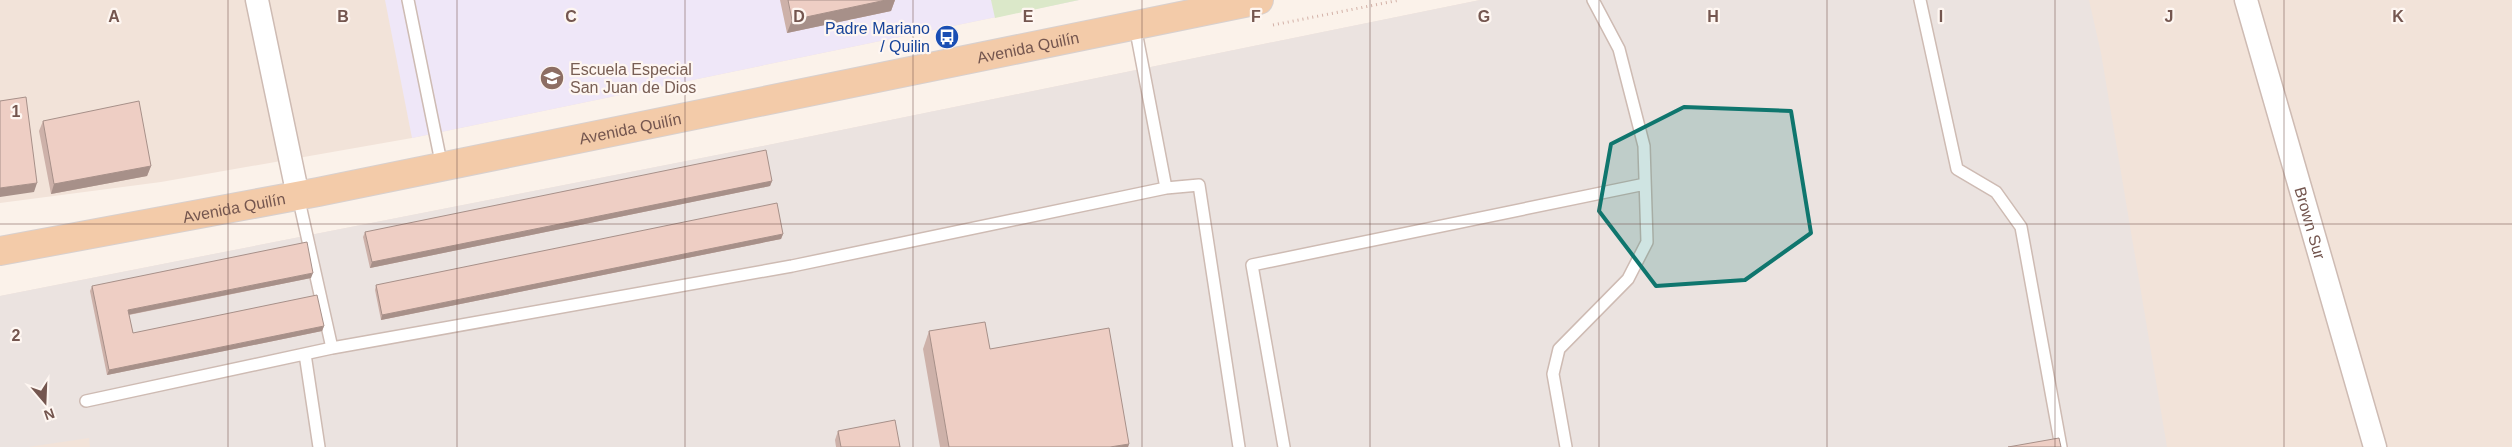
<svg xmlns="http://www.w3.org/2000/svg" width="2512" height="447" viewBox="0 0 2512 447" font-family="Helvetica,sans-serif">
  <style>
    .residential { fill: #f2e3d9 }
    .industrial { fill: #ebe3e0 }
    .education { fill: #efe7f8 }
    .green { fill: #dbe8c9 }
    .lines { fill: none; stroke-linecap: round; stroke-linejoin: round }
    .service-casing { stroke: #cebbb3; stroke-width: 14 }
    .minor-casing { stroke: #cebbb3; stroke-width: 25 }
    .primary-casing { stroke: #d8d0ce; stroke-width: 30 }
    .path { stroke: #d3b1a7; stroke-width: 3; stroke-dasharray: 1 4; stroke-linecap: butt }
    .service { stroke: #fff; stroke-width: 11 }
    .minor { stroke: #fff; stroke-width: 22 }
    .primary { stroke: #f3cba9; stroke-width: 28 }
    .wall { fill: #cdb1a9 }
    .shaded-wall { fill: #a79089 }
    .building { fill: #eecec4; stroke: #a79089 }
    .marked { fill: #0f766e; fill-opacity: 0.2; stroke: #0f766e; stroke-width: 4; stroke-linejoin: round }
    .grid { fill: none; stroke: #74564f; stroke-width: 1; stroke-opacity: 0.55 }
    .labels { text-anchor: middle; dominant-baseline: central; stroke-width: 4.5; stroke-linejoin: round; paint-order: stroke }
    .transit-label { font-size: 16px; fill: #164399; stroke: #fef6f1; text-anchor: end }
    .street-label { font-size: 16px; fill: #74564f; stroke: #fef6f1 }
    .education-label { font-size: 16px; fill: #785e54; stroke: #fef6f1; text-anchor: start }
    .grid-label { font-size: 16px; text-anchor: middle; font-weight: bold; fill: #74564f; stroke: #fef6f1; stroke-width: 4.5; stroke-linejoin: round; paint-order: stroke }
  </style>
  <rect width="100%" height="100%" fill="#fbf2ea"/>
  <path class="residential" d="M0,0H1079L412,138L161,182L0,203Z
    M1480,0H2512V447H0V296L773,144Z"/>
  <path class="industrial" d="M1480,0H2089L2101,53L2167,447H90L89,438L28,447H0V296L773,144Z"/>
  <path class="education" d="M385,0H1079L412,138Z"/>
  <path class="green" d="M991,0H1079L995,18Z"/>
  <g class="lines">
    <g class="service-casing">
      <path id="service" d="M408,0L442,167
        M1920,0L1957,169L1996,192L2021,227L2061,447
        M1135,26L1166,188L1199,185L1239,447
        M298,196L332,348
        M305,354L319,447
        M86,401L332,348L792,266L1166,188
        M1284,447L1252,265L1645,184
        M1566,447L1553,374L1559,349L1628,279L1647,242L1644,146L1619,49L1593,0"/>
    </g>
    <g class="minor-casing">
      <g id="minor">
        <path d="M257,0L298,196"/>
        <path id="s1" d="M2246,0L2375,447"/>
      </g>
    </g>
    <g class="primary-casing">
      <g id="primary">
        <path id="s2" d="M0,251L318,192L1259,0"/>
      </g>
    </g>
    <path class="path" d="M1273,25L1400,0"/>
    <use href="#service" class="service"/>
    <use href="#minor" class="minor"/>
    <use href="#primary" class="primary"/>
  </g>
  <path class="wall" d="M780,0H895L891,11L787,33Z
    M43,121L151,166L147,176L51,194L39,131Z
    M772,181L770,186L370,268L363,237L365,232Z
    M783,234L781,239L381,320L375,290L376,285Z
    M311,278L129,315L133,333L324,326L322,331L107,375L90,291L92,286Z
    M929,331L990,349L1129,444L1128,447H940L923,349Z
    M838,431L900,447H836L835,440Z"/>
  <path class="shaded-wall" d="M886,0H895L891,11L787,33L792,20Z
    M151,166L147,176L51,194L54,184Z
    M772,181L770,186L370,268L372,262Z
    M37,183L34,192L0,197V188Z
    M783,234L781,239L381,320L382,315Z
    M313,273L311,278L127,315L128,310Z
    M324,326L322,331L107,375L109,370Z
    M1129,444L1128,447H1110Z"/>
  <path class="building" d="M788,0H886L792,20Z
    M26,97L37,183L0,188V101Z
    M139,101L151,166L54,184L43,121Z
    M766,150L772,181L372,262L365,232Z
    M777,203L783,234L382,315L376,285Z
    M307,242L313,273L128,310L133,333L317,295L324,326L109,370L92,286Z
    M985,322L990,349L1109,328L1129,444L1110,447H949L929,331Z
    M895,420L900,447H841L838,431Z
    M2059,438L2061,447H2008Z"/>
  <path class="marked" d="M1684,107L1791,111L1811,233L1745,280L1656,286L1599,211L1611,144Z"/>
  <path class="grid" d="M228,0V447M457,0V447M685,0V447M913,0V447M1142,0V447M1370,0V447M1599,0V447M1827,0V447M2055,0V447M2284,0V447M0,224H2512"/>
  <defs>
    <g id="bus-disc" transform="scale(1.25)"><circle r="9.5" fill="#1a4fb4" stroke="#fef6f1"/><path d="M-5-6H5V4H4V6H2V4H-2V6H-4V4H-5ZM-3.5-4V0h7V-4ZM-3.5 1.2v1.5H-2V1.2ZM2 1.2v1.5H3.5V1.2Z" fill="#fff"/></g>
    <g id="school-disc" transform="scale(1.25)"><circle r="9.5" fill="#8d6e63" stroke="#fef6f1"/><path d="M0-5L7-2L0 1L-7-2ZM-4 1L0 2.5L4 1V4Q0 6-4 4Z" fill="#fff"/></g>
  </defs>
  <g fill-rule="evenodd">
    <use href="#bus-disc" x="947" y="37"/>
    <use href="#school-disc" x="552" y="78"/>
  </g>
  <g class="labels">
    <g class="transit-label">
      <text x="930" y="28">Padre Mariano<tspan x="930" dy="18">/ Quilin</tspan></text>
    </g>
    <g class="street-label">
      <text stroke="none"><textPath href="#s2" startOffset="1048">Avenida Quilín</textPath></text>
      <text stroke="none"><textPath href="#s2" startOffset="642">Avenida Quilín</textPath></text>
      <text stroke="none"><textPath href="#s2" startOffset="238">Avenida Quilín</textPath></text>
      <text stroke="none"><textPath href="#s1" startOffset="232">Brown Sur</textPath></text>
    </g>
    <g class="education-label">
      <text x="570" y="69">Escuela Especial<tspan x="570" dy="18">San Juan de Dios</tspan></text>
    </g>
  </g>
  <g class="grid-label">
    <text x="114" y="22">A</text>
    <text x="343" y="22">B</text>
    <text x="571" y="22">C</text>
    <text x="799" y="22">D</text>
    <text x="1028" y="22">E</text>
    <text x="1256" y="22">F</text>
    <text x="1484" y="22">G</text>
    <text x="1713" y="22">H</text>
    <text x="1941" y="22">I</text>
    <text x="2169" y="22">J</text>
    <text x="2398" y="22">K</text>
    <text x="16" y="117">1</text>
    <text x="16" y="341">2</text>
  </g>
  <g transform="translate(45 402) rotate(161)" stroke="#fef6f1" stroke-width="4" paint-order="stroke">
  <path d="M0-4L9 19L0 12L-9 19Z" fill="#74564f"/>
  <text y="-8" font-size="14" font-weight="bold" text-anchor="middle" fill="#74564f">N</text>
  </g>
</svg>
